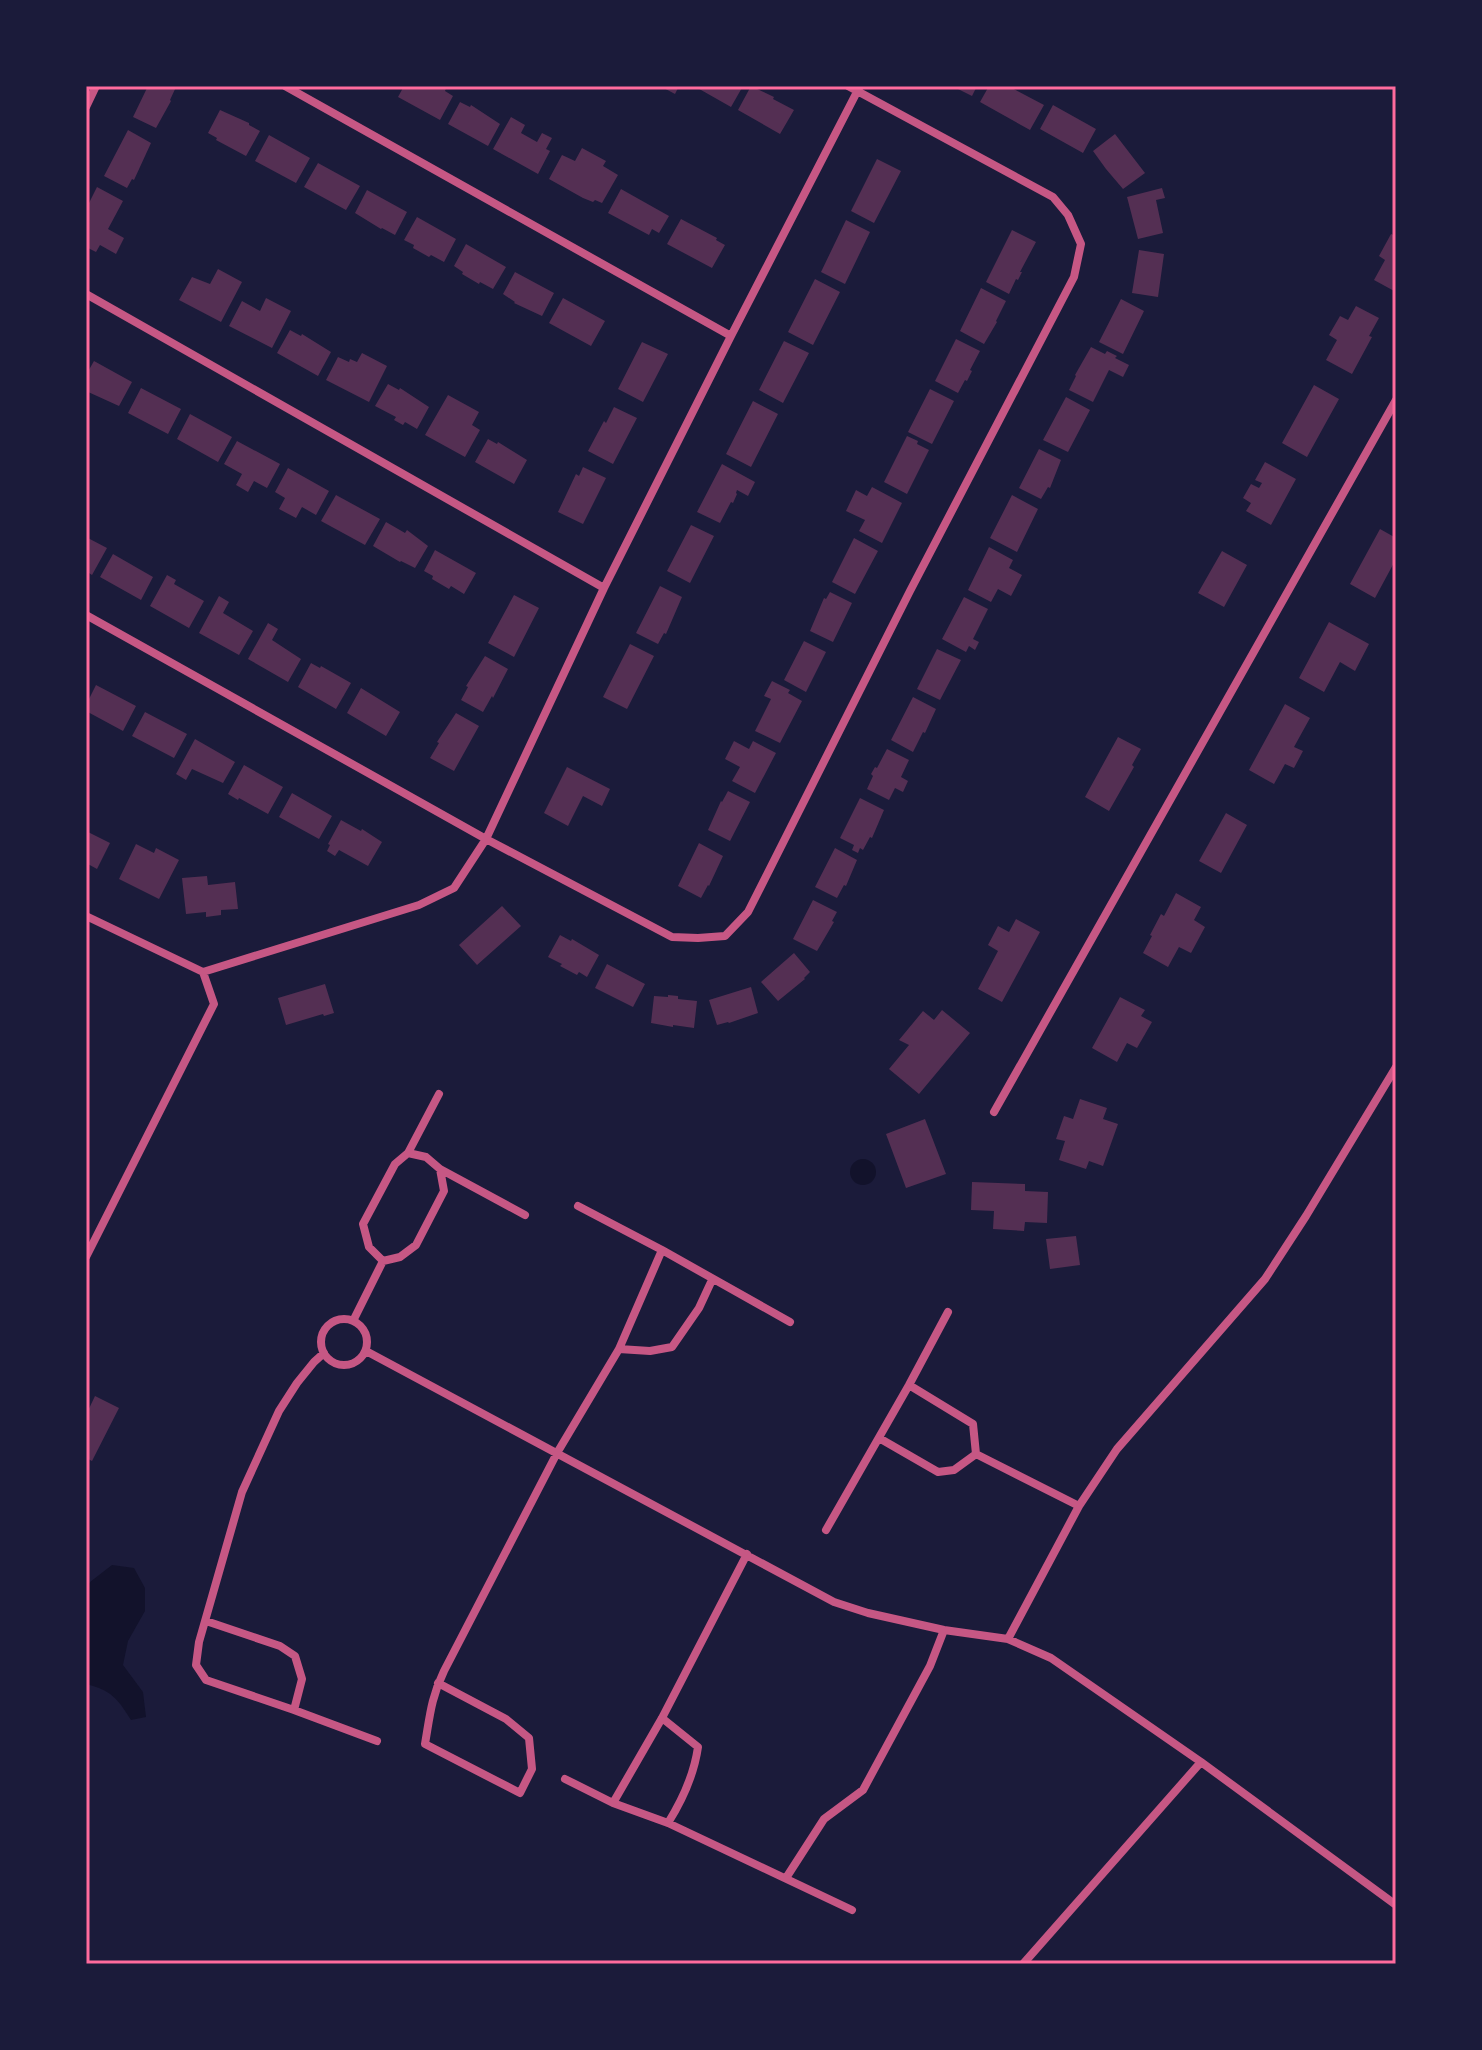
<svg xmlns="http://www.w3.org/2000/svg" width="1482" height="2050" viewBox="0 0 1482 2050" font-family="'Work Sans',sans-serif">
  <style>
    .water { fill: #12122b }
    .building { fill: #542f53 }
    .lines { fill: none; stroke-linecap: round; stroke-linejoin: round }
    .minor { stroke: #c65784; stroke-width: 8 }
    .neatline { fill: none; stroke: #ff6b9d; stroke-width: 3 }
  </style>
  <rect width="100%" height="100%" fill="#1b1b3a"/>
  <path class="water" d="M850 1172a13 13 0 1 1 26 0a13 13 0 1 1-26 0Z
    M112,1565L134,1568L145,1588V1611L128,1641L123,1665L143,1692L146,1717L131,1720C118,1699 111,1690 86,1684V1588L90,1582Z"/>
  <path class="building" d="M148,86L176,87L170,100L171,101L156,128L133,117Z
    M404,86H443L446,88L445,91L453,96L440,120L398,97Z
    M660,86H679L675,94Z
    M694,86H743L731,107Z
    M751,86L774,97L773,99L794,110L780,134L738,110Z
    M952,86H977L972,96Z
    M989,86H1008L1044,105L1030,130L980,102Z
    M460,102L470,107L471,105L500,124L488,146L448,124Z
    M1053,105L1096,129L1083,153L1040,129Z
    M220,110L249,123V125L260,131L246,156L216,140L217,138L208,133Z
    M511,117L525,125L521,133L537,142L542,133L552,138L546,149L550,151L538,174L493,149Z
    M128,130L151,143L134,180L132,179L127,188L104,176Z
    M1115,134L1145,173L1123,189L1106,169L1093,151Z
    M269,135L310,158L296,183L255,161Z
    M582,148L606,161L603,166L618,175L602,203L595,200L593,202L583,198L549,179L562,155L575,161Z
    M877,159L901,171L874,223L851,211Z
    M318,163L360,186L346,210L304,187Z
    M97,187L123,201L108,229L124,238L116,254L100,245L96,252L86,247V209Z
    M1162,188L1165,198L1156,200L1163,233L1138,239L1127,197Z
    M621,189L669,216L659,233L652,229L649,235L608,213Z
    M367,190L407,212L395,235L382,228L381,229L355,213Z
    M417,217L456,239L444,262L431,255L429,257L413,248L414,245L404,240Z
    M681,219L717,238L716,240L725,245L712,268L667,244Z
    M846,220L870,232L845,284L821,272Z
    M1012,230L1036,242L1020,272H1022L1018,280L1016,279L1009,294L986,282Z
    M1391,234L1396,236V292L1374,280L1385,260L1379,256Z
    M466,244L506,267L493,289L480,282L479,284L462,274L463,272L454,266Z
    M1139,250L1164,254L1158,297L1132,293Z
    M218,269L242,282L221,322L179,300L192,277L210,284Z
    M515,272L554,293L542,316L514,303L515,302L503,294Z
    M815,279L840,292L813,345L788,332Z
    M981,288L1006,301L996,321L997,322L984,344L960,331Z
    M266,298L291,311L272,348L229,326L242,301L260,311Z
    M563,298L605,321L591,346L549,323Z
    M1121,299L1144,311L1123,354L1099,342Z
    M1356,306L1379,318L1369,336L1372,337L1352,374L1326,360L1337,340L1329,335L1340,316L1348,320Z
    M290,330L301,336L302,334L331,352L318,376L277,353Z
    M956,339L980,351L970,370L972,371L967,381L965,380L958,393L935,381Z
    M784,341L809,353L783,403L759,390Z
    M642,342L668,354L643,402L618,389Z
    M1091,347L1105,354L1107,351L1117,356L1115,358L1129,365L1123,377L1109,370L1093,402L1069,390L1076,376L1075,375Z
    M362,353L387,366L369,402L326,380L338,357L349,362L350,359L357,362Z
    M94,361L132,382L119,406L86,391V375Z
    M388,384L399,390L400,388L429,407L417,429L405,422L403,425L394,420L396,417L375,406Z
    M1314,385L1339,399L1307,457L1282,443Z
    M141,388L181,409L168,434L128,413Z
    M930,389L954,401L932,444L908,432Z
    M448,395L479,412L472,425L480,430L465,457L425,435Z
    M1066,397L1090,410L1068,452L1043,440Z
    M753,401L778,414L751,467L726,454Z
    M614,407L637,418L613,464L588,451L604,421L606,423Z
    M190,414L232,437L218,462L177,439Z
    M907,436L918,441L917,444L929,450L907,494L884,482Z
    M488,439L497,444L498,442L527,460L514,484L475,462Z
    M237,441L280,464L267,488L254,481L248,492L236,485L242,474L224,464Z
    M1039,449L1061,460L1050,488L1048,487L1041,499L1019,488Z
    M1265,462L1296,479L1271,525L1246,511L1251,503L1243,498L1251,484L1259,488L1262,483L1255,480Z
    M722,464L755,482L748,496L737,490L736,493L737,494L733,503L731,502L720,523L697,512Z
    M583,467L606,478L583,524L558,512L576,474L579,476Z
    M288,468L329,491L316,515L302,507L296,518L279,509L285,498L275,492Z
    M872,487L902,503L882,543L859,531L865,520L846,511L856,490L867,496Z
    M336,495L380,519L365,545L321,521Z
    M1012,495L1038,509L1017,552L990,538Z
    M386,522L405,533L407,530L428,546L415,568L401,561L400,562L373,546Z
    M691,525L714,536L690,583L667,571Z
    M1380,529L1396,538V559L1375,598L1350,584Z
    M86,537L107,548L92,575L86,571Z
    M854,538L878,551L855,594L832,582Z
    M989,547L1013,560L1009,568L1022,575L1011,596L998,589L991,602L968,590Z
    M435,550L476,573L464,594L451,586L449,589L432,579L433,576L424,571Z
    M1222,551L1247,565L1224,607L1198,593Z
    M113,554L153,577L141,600L100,577Z
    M167,575L176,580L174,584L204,601L189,628L150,606Z
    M660,586L682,597L666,634L664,633L658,644L636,633Z
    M830,592L852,603L833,642L810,631L824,598L826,599Z
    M514,595L539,608L514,657L488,643Z
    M219,596L229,602L223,613L253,631L239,655L199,633Z
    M964,597L988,609L973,639L979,642L975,650L969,646L966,652L942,639Z
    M1329,622L1369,644L1355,671L1340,662L1324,692L1299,678Z
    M268,623L278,629L272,640L301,659L288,682L248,659Z
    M804,641L826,652L806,692L784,680Z
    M630,644L654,656L627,709L603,697Z
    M937,649L961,660L940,700L917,689Z
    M485,656L508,669L493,698L492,696L483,712L461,700L468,687L466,686Z
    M311,663L320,668L321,666L351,683L336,709L298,687Z
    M772,681L790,690L788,693L802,701L780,743L755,731L771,699L764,696Z
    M96,685L136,706L123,731L86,711V705Z
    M361,688L400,712L386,736L347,713Z
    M913,697L936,709L925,733L923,732L913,752L891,740Z
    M1285,704L1310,718L1294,747L1303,751L1294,768L1285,764L1274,784L1249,770Z
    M145,712L187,734L174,758L132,736Z
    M456,713L479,726L454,771L430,758L439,743L437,742Z
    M1118,737L1141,749L1132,765L1134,767L1109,811L1085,797Z
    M195,739L235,762L223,783L192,769L186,780L176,774Z
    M734,741L749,749L753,741L776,753L755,793L732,781L740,767L725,759Z
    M887,749L909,760L901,777L908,781L903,792L895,788L889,800L867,789L873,776L871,774L875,767L877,768Z
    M244,765L283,787L268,814L239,798L238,800L228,794Z
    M567,767L610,789L602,806L583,796L568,826L544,813Z
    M728,791L750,802L730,841L708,830L721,801L722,802Z
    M292,793L332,816L319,839L279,817Z
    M860,798L884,810L872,838L870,837L863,850L860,848L858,853L852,850L854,845L840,838Z
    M1226,813L1247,825L1221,873L1199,861Z
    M341,820L361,831L362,829L382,842L368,866L339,850L335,856L327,851L330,845L328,844Z
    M86,831L110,843L97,869L86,863Z
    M699,843L723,856L709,886L708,885L701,898L678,886Z
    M136,844L154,853L156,848L179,860L159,899L119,879Z
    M835,848L857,860L846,886L844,885L837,898L815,887Z
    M207,876L208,885L235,882L238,909L221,910V915L206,917V912L186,914L182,878Z
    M1176,893L1201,907L1194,920L1205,927L1191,953L1179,947L1168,967L1143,953L1152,936L1150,935L1161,914L1164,916Z
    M813,900L837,912L832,921L834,922L817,951L793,939Z
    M502,906L521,926L477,965L459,945Z
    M1016,919L1040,932L1002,1002L978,989L998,951L988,945L998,926L1009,932Z
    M560,935L571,941L572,939L599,955L587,977L579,972L577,975L560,966L562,964L548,957Z
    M794,953L810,972L804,978L805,979L778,1001L761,982Z
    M607,964L645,984L633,1007L595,988Z
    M325,984L334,1013L324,1016L323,1014L286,1025L278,998Z
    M751,987L758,1013L729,1023L728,1022L717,1025L709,1000Z
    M668,995L678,996V999L697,1001L694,1028L673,1025V1027L651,1023L654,996L668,997Z
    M1120,997L1145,1010L1141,1016L1152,1022L1137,1048L1127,1043L1117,1062L1092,1048Z
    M942,1010L970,1033L919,1094L889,1069L909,1045L899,1040L923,1011L934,1020Z
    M1080,1099L1107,1108L1103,1119L1118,1124L1103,1166L1089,1161L1086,1169L1059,1160L1065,1141L1056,1139L1064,1116L1073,1119Z
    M925,1119L946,1174L906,1188L886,1134Z
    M972,1182L1025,1184V1191L1048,1192L1047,1223L1025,1222L1024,1231L993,1229L994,1211L971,1210Z
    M1076,1236L1080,1265L1050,1269L1046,1239Z
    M95,1396L119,1408L92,1461L86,1458V1415Z"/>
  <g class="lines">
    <path class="minor" d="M285,86L731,336
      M86,107L96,86
      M86,294L604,588
      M86,615L486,839L672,937L698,938L725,936L748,912L910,591L1074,277L1081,244L1068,215L1053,197L848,86
      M86,916L203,972
      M994,1112L1396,400
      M408,1153L439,1094
      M440,1169L525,1215
      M578,1206L662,1250L790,1322
      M86,1257L214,1004L203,972L419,905L454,888L486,839L604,588L731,336L860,86
      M321 1342a23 23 0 1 1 46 0a23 23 0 1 1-46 0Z
      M353,1321L383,1261L369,1247L363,1224L395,1164L408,1153L426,1157L440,1169L444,1191L416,1245L400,1257L383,1261
      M619,1349L650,1351L672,1347L699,1308L712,1280
      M366,1351L834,1602L868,1613L944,1630L1008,1639L1051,1658L1201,1762L1396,1905
      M909,1385L973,1424L976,1454
      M879,1438L938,1472L954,1470L976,1454
      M976,1454L1079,1506
      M826,1530L909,1385L948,1312
      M206,1621L280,1646L295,1656L302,1679L294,1710L206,1680L196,1665L199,1642L242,1492L279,1411L297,1383L314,1362L324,1353
      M1008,1639L1079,1506L1117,1449L1265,1279L1306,1216L1396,1067
      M438,1683L506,1719L529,1738L532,1769L520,1793L425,1744C430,1715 431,1698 444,1671L557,1453L619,1349L662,1250
      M294,1710L377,1741
      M662,1718L698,1747C694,1775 683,1799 668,1823
      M565,1779L613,1803L668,1823L852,1910
      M613,1803L662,1718L747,1554
      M786,1878L824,1819L863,1790L930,1666L944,1630
      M1023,1964L1201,1762"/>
  </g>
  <rect width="1482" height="2050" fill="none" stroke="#1b1b3a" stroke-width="176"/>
  <rect x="88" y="88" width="1306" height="1874" class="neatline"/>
</svg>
